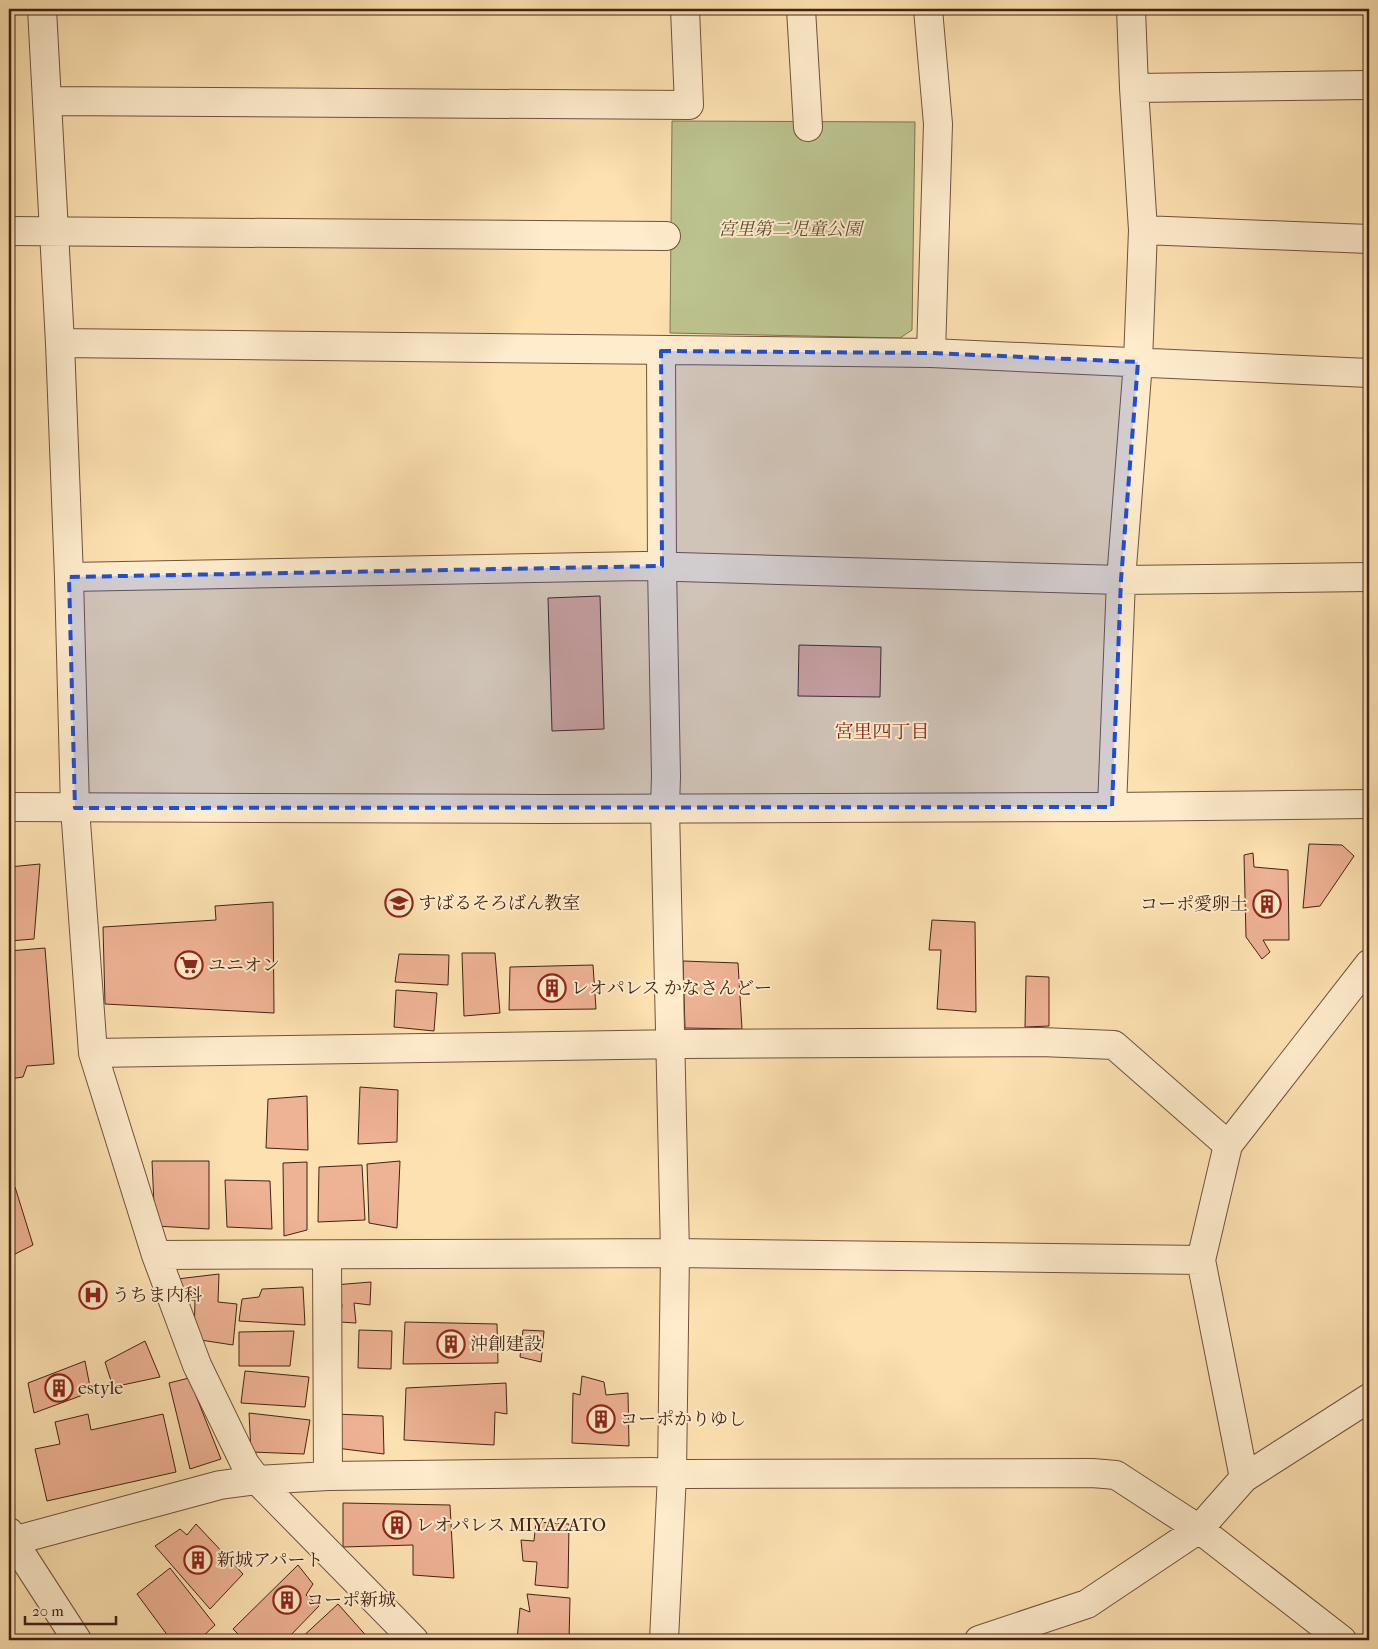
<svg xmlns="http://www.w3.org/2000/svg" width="1378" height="1649" viewBox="0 0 1378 1649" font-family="'IM FELL French Canon','Noto Serif JP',serif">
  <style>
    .green { fill: #bcc38f; stroke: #7f7352 }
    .building { fill: #eeb294; stroke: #422315 }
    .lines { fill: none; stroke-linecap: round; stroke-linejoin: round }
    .minor-casing { stroke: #71523c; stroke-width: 30 }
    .tertiary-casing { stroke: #71523c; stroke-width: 30 }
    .minor { stroke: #feeccc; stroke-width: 28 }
    .tertiary { stroke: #feeccc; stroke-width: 28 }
    .marked { fill: #1d4ed8; fill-opacity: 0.2; stroke: #1d4ed8; stroke-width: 4; stroke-dasharray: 10 6; stroke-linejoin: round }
    .labels { text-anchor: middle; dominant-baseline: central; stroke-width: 4; stroke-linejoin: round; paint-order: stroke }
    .park-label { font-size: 18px; font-style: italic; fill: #604b34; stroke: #feeccc }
    .poi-label { font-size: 18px; fill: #422315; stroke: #feeccc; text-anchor: start }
    .neighbourhood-label { font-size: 19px; fill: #7a1f14; stroke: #feeccc }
  </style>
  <rect width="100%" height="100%" fill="#fde1b1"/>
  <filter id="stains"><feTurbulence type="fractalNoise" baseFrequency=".004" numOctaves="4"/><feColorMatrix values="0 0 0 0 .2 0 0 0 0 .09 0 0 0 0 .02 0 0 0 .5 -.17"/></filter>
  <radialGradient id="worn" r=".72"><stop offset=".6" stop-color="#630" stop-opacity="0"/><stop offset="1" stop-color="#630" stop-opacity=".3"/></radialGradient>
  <path class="green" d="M672,121L915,122L912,330L900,338L670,333Z"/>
  <path class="building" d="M600,596L604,729L552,731L548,598Z
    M799,645L881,647L880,697L798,696Z
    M1309,844L1342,845L1354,856L1320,906L1303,908Z
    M1253,853L1254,867L1288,870L1289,940H1263L1270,952L1262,959L1246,937L1244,855Z
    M40,864L34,939L9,941V867Z
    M273,902L274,1013L105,1004L103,927L216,920L215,906Z
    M932,920L975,922L976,1012L937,1009L941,950H929Z
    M45,948L54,1064L27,1066L23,1077L9,1079V951Z
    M462,953H495L500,1013L464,1016Z
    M399,954L449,955L448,985L395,982Z
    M683,961L738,963L742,1029L685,1028Z
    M593,965L596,1009L509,1010L510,967Z
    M1026,976L1049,977V1026L1025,1027Z
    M396,990L437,993L434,1031L394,1027Z
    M360,1087L398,1090L397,1142L358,1144Z
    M307,1096L308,1150L266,1148L268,1099Z
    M152,1161H209V1229L155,1226Z
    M400,1161L397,1228L369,1223L367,1164Z
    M307,1162V1230L284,1236L283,1163Z
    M362,1165L365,1220L318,1222L319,1167Z
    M225,1180L270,1181L272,1229L227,1227Z
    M15,1187L33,1245L9,1257V1190Z
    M219,1274L218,1302L237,1304L233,1345L194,1339L195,1300H180L177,1279Z
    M371,1282L370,1305L354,1303L356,1323L340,1322L342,1305L334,1285Z
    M303,1287L305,1325L239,1321L242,1299L259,1297L262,1289Z
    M405,1322L497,1324L498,1363L403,1364Z
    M359,1330L392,1331L391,1369L358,1368Z
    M523,1330L544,1331L541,1362L520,1357Z
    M294,1331L290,1366H239V1332Z
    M145,1341L160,1377L113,1387L105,1362Z
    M85,1361L91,1392L34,1413L28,1383Z
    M245,1371L309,1377L305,1407L241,1403Z
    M582,1376L604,1382L606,1395L628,1393L629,1446L572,1443L573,1393L580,1395Z
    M189,1378L221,1459L190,1469L169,1383Z
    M506,1383L507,1414L495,1412L494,1445L404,1440L406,1388Z
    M249,1413L310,1420L304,1454L251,1452Z
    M88,1414L91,1430L163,1414L176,1472L47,1501L35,1449L60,1444L55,1422Z
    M335,1414L383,1416L384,1454L336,1448Z
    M343,1503L450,1505L454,1578L413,1575V1545L343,1547Z
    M536,1522L569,1524L568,1588L535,1585L537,1562L523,1561L521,1540L534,1541Z
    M196,1524L243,1574L210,1609L155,1546L180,1529L187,1535Z
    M298,1565L313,1584L306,1595L319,1606L286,1640H244L233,1629Z
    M170,1568L215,1625L199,1640H171L137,1594Z
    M527,1594L570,1598L569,1640H517L520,1608L530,1612Z
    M338,1604L370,1640H299Z
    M487,1637L507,1640H487Z"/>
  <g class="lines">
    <g class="minor-casing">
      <path id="minor" d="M42,9L60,343
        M801,9L808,127
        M928,9L938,124L931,353
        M1134,88L1369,85
        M48,101L689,105L685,9
        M1143,230L1369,239
        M9,231L666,236
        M661,351L662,566L666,776L665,808L675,1253L672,1474L664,1640
        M69,577L644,566L1121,580L1369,577
        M1112,807L1121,580L1138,362L1143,230L1134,88L1131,9
        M93,1053L683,1044L1041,1042L1114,1045L1228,1145
        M156,1255L675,1253L1201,1260
        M327,1255L328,1476
        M1244,1478L1201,1260L1228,1145L1369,964
        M9,1542L220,1485L257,1480L328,1476L652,1472L686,1474L1092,1473L1116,1475L1199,1529L1342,1640
        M414,1640L257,1480L245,1464L197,1365L156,1255L93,1053L75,808L69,577L60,343L931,353L1369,373
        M979,1640L1087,1604L1199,1529L1244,1478L1369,1398"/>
    </g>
    <g class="tertiary-casing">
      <path id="tertiary" d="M9,807L545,809L1112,807L1369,804
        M9,1532L13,1541L77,1640"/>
    </g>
    <use href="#minor" class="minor"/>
    <use href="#tertiary" class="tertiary"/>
  </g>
  <path class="marked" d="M661,351L931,353L1138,362L1121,580L1112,807L75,808L69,577L662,566Z"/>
  <defs>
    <g id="school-ring" transform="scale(1.4375)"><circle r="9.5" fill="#feeccc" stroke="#8f2418" stroke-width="1.5"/><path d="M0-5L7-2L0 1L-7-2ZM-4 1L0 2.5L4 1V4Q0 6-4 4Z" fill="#8f2418"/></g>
    <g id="building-ring" transform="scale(1.4375)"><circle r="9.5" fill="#feeccc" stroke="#8f2418" stroke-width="1.5"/><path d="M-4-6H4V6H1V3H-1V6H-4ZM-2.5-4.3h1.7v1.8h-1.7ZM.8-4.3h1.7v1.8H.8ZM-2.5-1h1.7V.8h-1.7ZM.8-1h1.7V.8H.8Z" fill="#8f2418"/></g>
    <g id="supermarket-ring" transform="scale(1.4375)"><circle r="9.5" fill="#feeccc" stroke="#8f2418" stroke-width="1.5"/><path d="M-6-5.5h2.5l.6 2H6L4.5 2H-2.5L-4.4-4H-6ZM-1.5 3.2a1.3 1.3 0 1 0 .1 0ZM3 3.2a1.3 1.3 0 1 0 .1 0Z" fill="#8f2418"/></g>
    <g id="hospital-ring" transform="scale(1.4375)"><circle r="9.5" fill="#feeccc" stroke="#8f2418" stroke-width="1.5"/><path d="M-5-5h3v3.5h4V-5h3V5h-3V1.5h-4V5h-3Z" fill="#8f2418"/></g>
  </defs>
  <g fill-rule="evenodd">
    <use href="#school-ring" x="399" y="903"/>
    <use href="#building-ring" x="1267" y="904"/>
    <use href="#supermarket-ring" x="189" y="965"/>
    <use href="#building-ring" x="552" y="988"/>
    <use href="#hospital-ring" x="93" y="1295"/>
    <use href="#building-ring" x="451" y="1344"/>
    <use href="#building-ring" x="59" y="1388"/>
    <use href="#building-ring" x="601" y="1419"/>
    <use href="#building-ring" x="397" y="1525"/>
    <use href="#building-ring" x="198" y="1560"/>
    <use href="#building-ring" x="287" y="1600"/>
  </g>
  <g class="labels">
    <g class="park-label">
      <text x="790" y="229">宮里第二児童公園</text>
    </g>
    <g class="poi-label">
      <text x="418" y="903">すばるそろばん教室</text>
      <text x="1248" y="904" text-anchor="end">コーポ愛卵土</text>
      <text x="208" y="965">ユニオン</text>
      <text x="571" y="988">レオパレス かなさんどー</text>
      <text x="112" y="1295">うちま内科</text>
      <text x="470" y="1344">沖創建設</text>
      <text x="78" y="1388">estyle</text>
      <text x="620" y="1419">コーポかりゆし</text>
      <text x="416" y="1525">レオパレス MIYAZATO</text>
      <text x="217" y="1560">新城アパート</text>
      <text x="306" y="1600">コーポ新城</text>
    </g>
    <g class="neighbourhood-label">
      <text x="882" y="732">宮里四丁目</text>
    </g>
  </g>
  <rect width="1378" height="1649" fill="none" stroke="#fde1b1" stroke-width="30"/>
  <rect x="10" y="10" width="1358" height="1629" fill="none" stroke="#422315" stroke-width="2.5"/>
  <rect x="15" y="15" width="1348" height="1619" fill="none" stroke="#422315"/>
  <path d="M25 1616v8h91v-8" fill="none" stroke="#422315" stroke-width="2.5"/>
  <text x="32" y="1616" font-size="15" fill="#422315" stroke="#feeccc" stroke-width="4" paint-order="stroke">20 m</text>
  <rect width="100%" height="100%" filter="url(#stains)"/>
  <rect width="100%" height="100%" fill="url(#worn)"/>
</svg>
